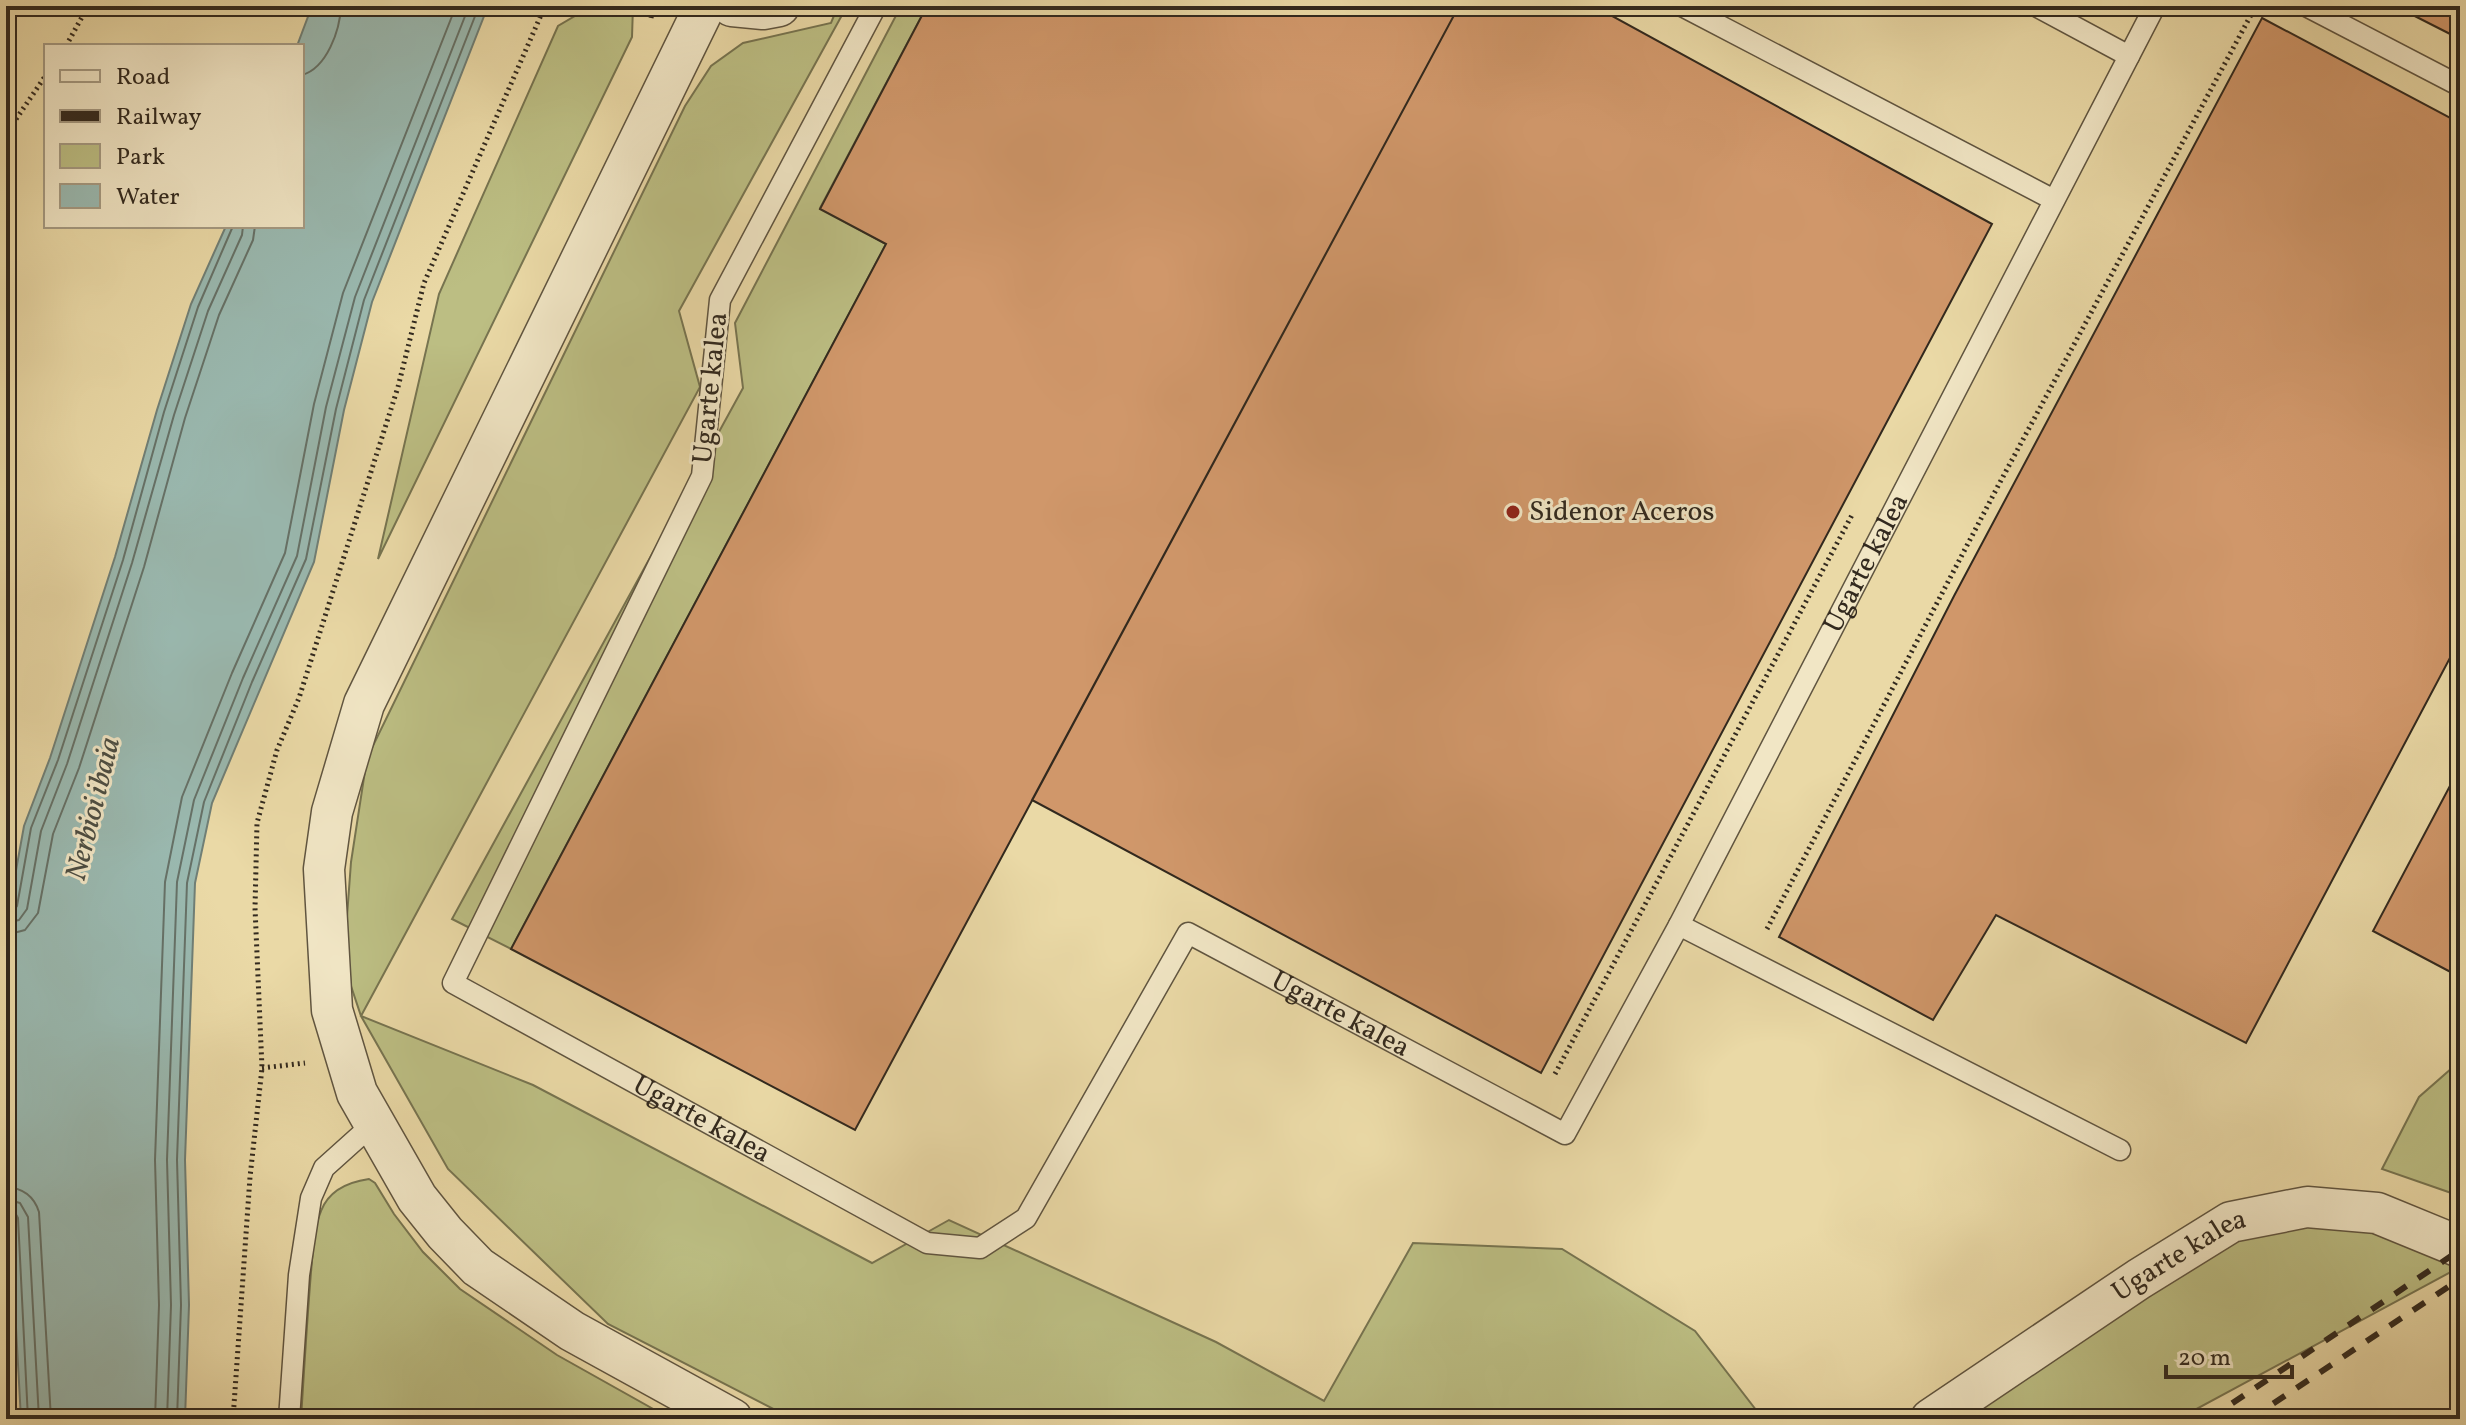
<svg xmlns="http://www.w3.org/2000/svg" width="2466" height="1425" viewBox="0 0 2466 1425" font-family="Vollkorn,serif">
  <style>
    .green { fill: #bcbe83; stroke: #777450; stroke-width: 2 }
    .water { fill: #9ab9b0; stroke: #707f76; stroke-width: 2 }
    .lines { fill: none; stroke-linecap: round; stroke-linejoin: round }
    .shore { stroke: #667167; stroke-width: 2 }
    .building { fill: #d0976a; stroke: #32291e; stroke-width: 2 }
    .service-casing { stroke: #605540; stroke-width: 23 }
    .minor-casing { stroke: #605540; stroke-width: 43 }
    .path { stroke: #32291e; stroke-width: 5; stroke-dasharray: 2 4; stroke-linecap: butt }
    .service { stroke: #f1e6c5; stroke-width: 20 }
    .minor { stroke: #f1e6c5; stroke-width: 40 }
    .rail { stroke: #32291e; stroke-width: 6; stroke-dasharray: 14 14; stroke-linecap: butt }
    .poi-dot { fill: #8f2418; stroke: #f1e6c5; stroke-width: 3 }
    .labels { text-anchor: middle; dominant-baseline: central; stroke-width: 6; stroke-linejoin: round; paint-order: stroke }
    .street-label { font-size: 28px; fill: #32291e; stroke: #f1e6c5 }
    .poi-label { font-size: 28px; fill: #32291e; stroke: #f1e6c5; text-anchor: start }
    .water-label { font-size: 30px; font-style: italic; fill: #4c4d42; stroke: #f1e6c5 }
  </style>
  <rect width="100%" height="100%" fill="#ead9a6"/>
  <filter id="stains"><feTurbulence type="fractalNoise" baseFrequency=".0025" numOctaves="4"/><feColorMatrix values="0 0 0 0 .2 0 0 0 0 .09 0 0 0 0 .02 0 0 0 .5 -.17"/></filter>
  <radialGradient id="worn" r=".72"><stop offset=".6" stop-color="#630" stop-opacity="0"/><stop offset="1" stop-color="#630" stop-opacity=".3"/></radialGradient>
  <path class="green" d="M592,6H633L632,37L378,559L439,294L558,26Z
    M838,6H847L679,311L700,387L361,1016L533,1085L872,1263L949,1220L1216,1342L1324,1401L1413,1243L1562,1249L1695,1331L1763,1419H793L608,1324L448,1169L361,1016L351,986L346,930L351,862L367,758L685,106L711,66L743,43L831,23Z
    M901,6H927L820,208L886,244L511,949L452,919L743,388L735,323Z
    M2460,1061V1196L2382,1169L2419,1097Z
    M369,1179L375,1183L394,1214L423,1252L460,1289L557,1355L671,1419H301C304,1370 307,1321 311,1272C313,1252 313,1230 321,1211C329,1190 348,1182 369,1179Z
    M2274,1214L2460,1234V1267L2178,1419H1910Z"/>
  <path class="water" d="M312,6H488L372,302L344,410L314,562L212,803L195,883L185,1160L189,1305L185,1419H21L6,1145V955L9,909L24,826L50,758L115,557L157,410L191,304L226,226H302V46H297Z"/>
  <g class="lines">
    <path class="shore" d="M302,75C327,68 340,30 341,6
      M6,913L13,912L17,906L31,828L58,760L123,560L164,412L198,307L233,226
      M6,923L19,920L27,909L41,831L67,764L132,563L174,415L208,311L242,235L243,226
      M6,935L25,930L38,913L53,834L79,768L144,567L185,418L219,315L253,240L255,226
      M6,1187C23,1188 34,1196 39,1212L51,1419
      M6,1199L20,1203L28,1217L39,1419
      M6,1209L14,1211L18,1218L28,1419
      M155,1419L159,1305L155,1160L165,882L182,797L232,673L285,553L314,404L343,293L456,6
      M167,1419L171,1305L167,1160L177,882L194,800L243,678L297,556L326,407L355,297L469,6
      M177,1419L181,1305L177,1160L187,883L204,802L252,682L306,559L336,409L364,300L479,6"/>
  </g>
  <path class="building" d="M927,6H1459L855,1130L511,949L886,244L820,209Z
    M1459,6H1594L1992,224L1541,1073L1032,800Z
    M2395,6H2460V39Z
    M2262,18L2460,123V639L2246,1043L1996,915L1933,1020L1779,937L1954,596Z
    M2460,767V977L2373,931Z"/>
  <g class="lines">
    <g class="service-casing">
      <g id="service">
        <path id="s1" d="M876,6L720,300L702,476L453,983L927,1243L980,1248L1026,1218L1188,933L1565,1134L1679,925L2155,6"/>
        <path d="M1682,6L2054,200"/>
        <path d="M2036,6L2129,56"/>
        <path d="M2306,6L2460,86"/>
        <path d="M1679,925L2120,1150"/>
        <path d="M289,1419L299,1275L311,1198L324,1168L373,1124"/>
      </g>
    </g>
    <g class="minor-casing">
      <g id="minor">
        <path d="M705,6L364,704L332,812L324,869L332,1010L357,1093L417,1198L445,1233L478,1267L572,1331L732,1419"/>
        <path d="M732,6L763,9L779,6"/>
        <path id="s2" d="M1931,1419L2139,1279L2231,1222L2307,1207L2377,1213L2460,1247"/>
      </g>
    </g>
    <path class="path" d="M651,18L653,6
      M66,46L88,6
      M6,134L46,75
      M1767,929L1998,486L2252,13
      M262,1068L305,1063
      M1555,1074L1852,515
      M233,1419L250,1177L262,1068L255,908L257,823L277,750L299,698L398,387L424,283L545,6"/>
    <use href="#service" class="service"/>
    <use href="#minor" class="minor"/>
    <path class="rail" d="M2209,1419L2460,1250
      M2250,1419L2460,1279"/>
  </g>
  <circle class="poi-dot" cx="1513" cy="512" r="8"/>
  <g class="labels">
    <g class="street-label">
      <text transform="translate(711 388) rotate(-84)">Ugarte kalea</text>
      <text stroke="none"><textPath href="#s1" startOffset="3124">Ugarte kalea</textPath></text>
      <text stroke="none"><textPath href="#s1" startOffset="2224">Ugarte kalea</textPath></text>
      <text stroke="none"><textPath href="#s1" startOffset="1358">Ugarte kalea</textPath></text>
      <text stroke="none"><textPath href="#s2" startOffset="298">Ugarte kalea</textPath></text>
    </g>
    <g class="poi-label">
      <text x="1529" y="512">Sidenor Aceros</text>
    </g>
    <g class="water-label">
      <text transform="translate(94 809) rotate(-76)">Nerbioi ibaia</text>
    </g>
  </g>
  <rect width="2466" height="1425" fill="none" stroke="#ead9a6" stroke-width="32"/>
  <rect x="8" y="8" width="2450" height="1409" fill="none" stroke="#32291e" stroke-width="4"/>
  <rect x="16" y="16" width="2434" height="1393" fill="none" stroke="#32291e" stroke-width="2"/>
  <rect x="44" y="44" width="260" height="184" fill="#f1e6c5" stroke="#a59a82" stroke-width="2"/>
  <rect x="60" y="70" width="40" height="12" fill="#f1e6c5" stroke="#a59a82" stroke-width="2"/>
  <text x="116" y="84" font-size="24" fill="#32291e">Road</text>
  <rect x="60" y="110" width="40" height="12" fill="#32291e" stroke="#a59a82" stroke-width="2"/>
  <text x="116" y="124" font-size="24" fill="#32291e">Railway</text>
  <rect x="60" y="144" width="40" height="24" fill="#bcbe83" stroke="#a59a82" stroke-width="2"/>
  <text x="116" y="164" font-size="24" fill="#32291e">Park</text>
  <rect x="60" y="184" width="40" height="24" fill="#9ab9b0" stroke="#a59a82" stroke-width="2"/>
  <text x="116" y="204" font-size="24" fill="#32291e">Water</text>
  <path d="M2166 1365v12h126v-12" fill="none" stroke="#32291e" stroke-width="4"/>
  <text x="2178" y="1365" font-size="24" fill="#32291e" stroke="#f1e6c5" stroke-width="6" paint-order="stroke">20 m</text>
  <rect width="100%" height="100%" filter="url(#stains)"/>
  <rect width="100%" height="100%" fill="url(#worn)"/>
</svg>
